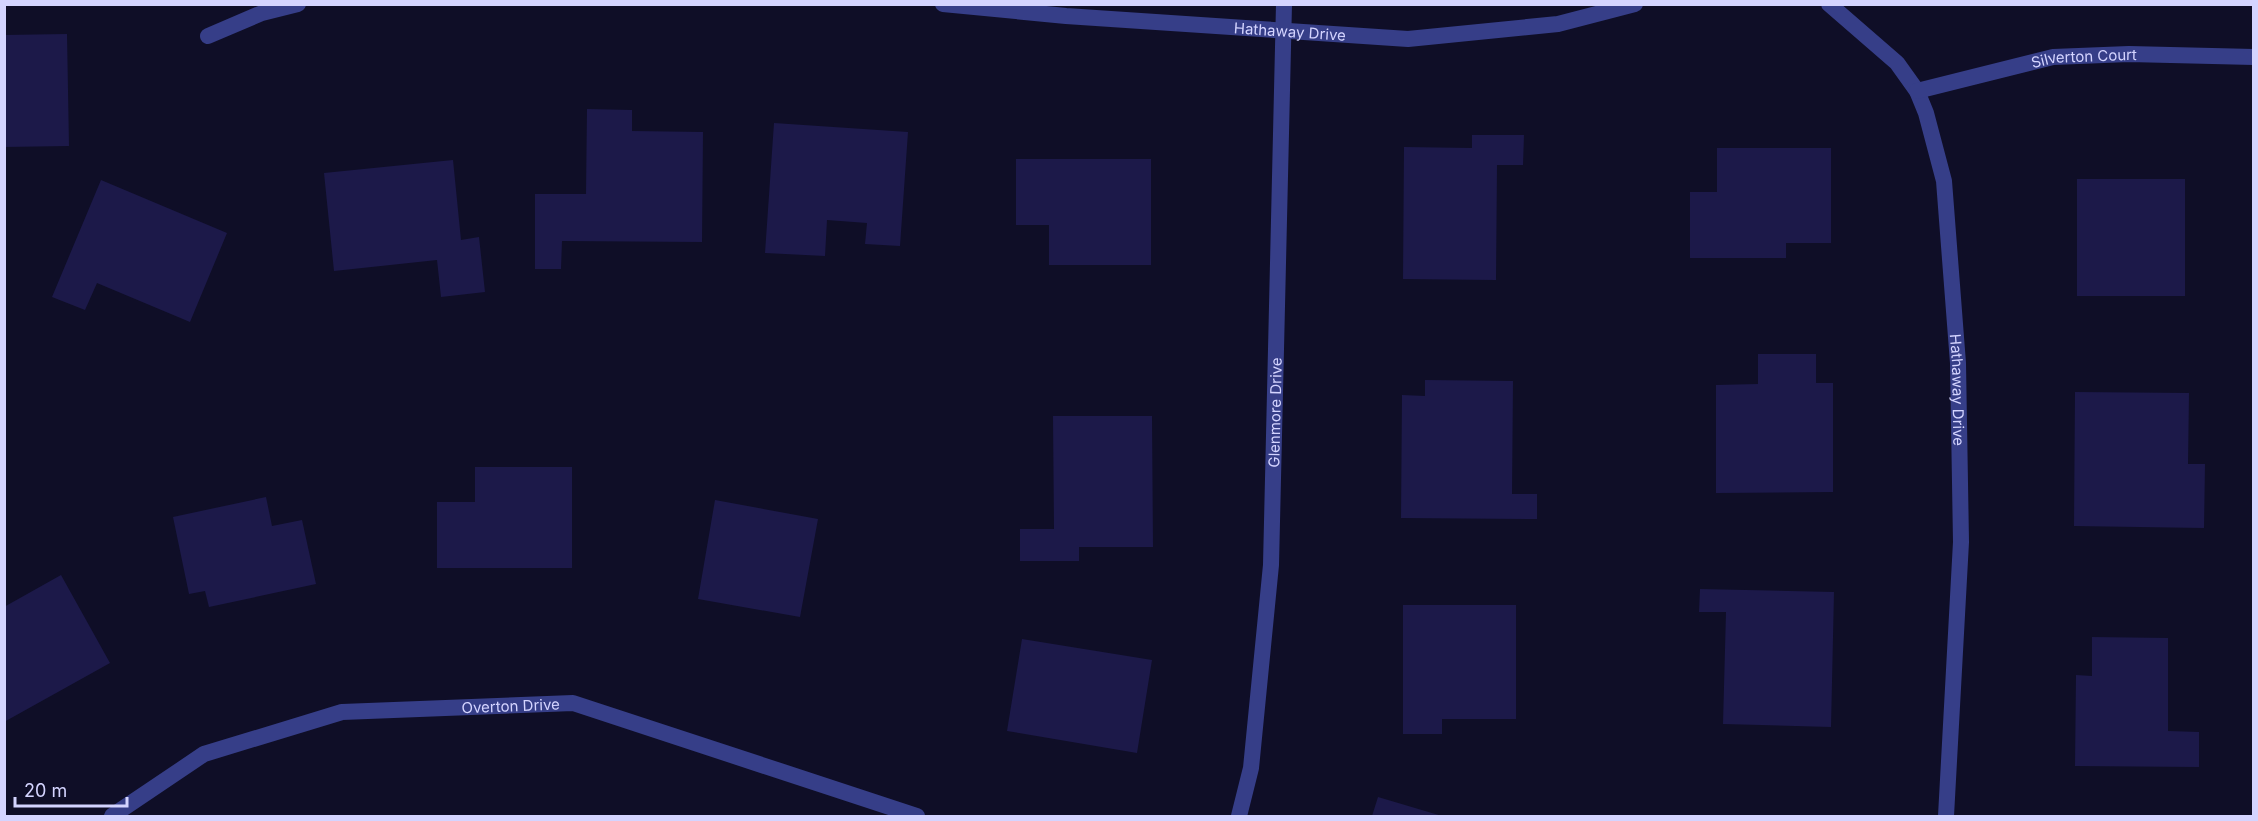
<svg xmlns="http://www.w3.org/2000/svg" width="2258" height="821" viewBox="0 0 2258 821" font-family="Inter,sans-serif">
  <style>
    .building { fill: #1c1949 }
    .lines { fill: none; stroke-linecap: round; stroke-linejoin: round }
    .minor { stroke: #363e88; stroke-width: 16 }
    .labels { text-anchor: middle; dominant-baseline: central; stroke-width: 4.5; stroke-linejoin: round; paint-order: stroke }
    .street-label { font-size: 15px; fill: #d4d4ff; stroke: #0f0e27 }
  </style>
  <rect width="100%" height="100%" fill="#0f0e27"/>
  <path class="building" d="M67,34L69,146L4,147V35Z
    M587,109L632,110V131L703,132L702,242L562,241L561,269H535V194H586Z
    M774,123L908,132L900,246L865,244L867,223L827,220L825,256L765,253Z
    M1472,135H1524L1523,165H1497L1496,280L1403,279L1404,147L1472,148Z
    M1717,148H1831V243H1786V258H1690V192H1717Z
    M1016,159H1151V265H1049V225H1016Z
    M453,160L461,240L479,237L485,292L441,297L437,260L334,271L324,173Z
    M2077,179H2185V296H2077Z
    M101,180L227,233L190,322L97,283L85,310L52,297Z
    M1758,354H1816V383H1833V492L1716,493V385L1758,384Z
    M1425,380L1513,381L1512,494H1537V519L1401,518L1402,395L1425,396Z
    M2075,392L2189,393L2188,464H2205L2204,528L2074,526Z
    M1053,416H1152L1153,547H1079V561H1020V529H1054Z
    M475,467H572V568H437V502H475Z
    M266,497L272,526L302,520L316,584L209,607L205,591L189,594L173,517Z
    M715,500L818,519L800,617L698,599Z
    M61,575L110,663L4,722V607Z
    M1700,589L1834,592L1831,727L1723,724L1726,612H1699Z
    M1403,605H1516V719H1442V734H1403Z
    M2092,637L2168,638V731L2199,732V767L2075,766L2076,675L2092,676Z
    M1022,639L1152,660L1137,753L1007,731Z
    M1378,797L1442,816H1372Z"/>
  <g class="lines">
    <g class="minor">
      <path id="s1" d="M943,4L1066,16L1408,39L1558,24L1635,4"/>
      <path id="s2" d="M1829,4L1897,63L1917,91L1926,113L1944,181L1958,363L1961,542L1946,816"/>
      <path d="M208,36L262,13L298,4"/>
      <path id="s3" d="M1917,91L2053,57L2129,54L2254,57"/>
      <path id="s4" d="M112,816L204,754L342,712L573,703L917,816"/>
      <path id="s5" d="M1239,816L1251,768L1271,565L1284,4"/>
    </g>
  </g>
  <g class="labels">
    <g class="street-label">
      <text stroke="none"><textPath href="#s1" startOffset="348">Hathaway Drive</textPath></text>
      <text stroke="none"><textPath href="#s3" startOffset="171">Silverton Court</textPath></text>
      <text stroke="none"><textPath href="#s2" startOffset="428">Hathaway Drive</textPath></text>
      <text stroke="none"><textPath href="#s5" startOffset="406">Glenmore Drive</textPath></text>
      <text stroke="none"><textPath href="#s4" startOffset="424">Overton Drive</textPath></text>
    </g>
  </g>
  <rect width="2258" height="821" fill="none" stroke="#d4d4ff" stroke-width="12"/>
  <path d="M15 797v9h112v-9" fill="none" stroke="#d4d4ff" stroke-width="3"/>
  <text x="24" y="797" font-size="18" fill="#d4d4ff" stroke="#0f0e27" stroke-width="4.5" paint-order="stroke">20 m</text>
</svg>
